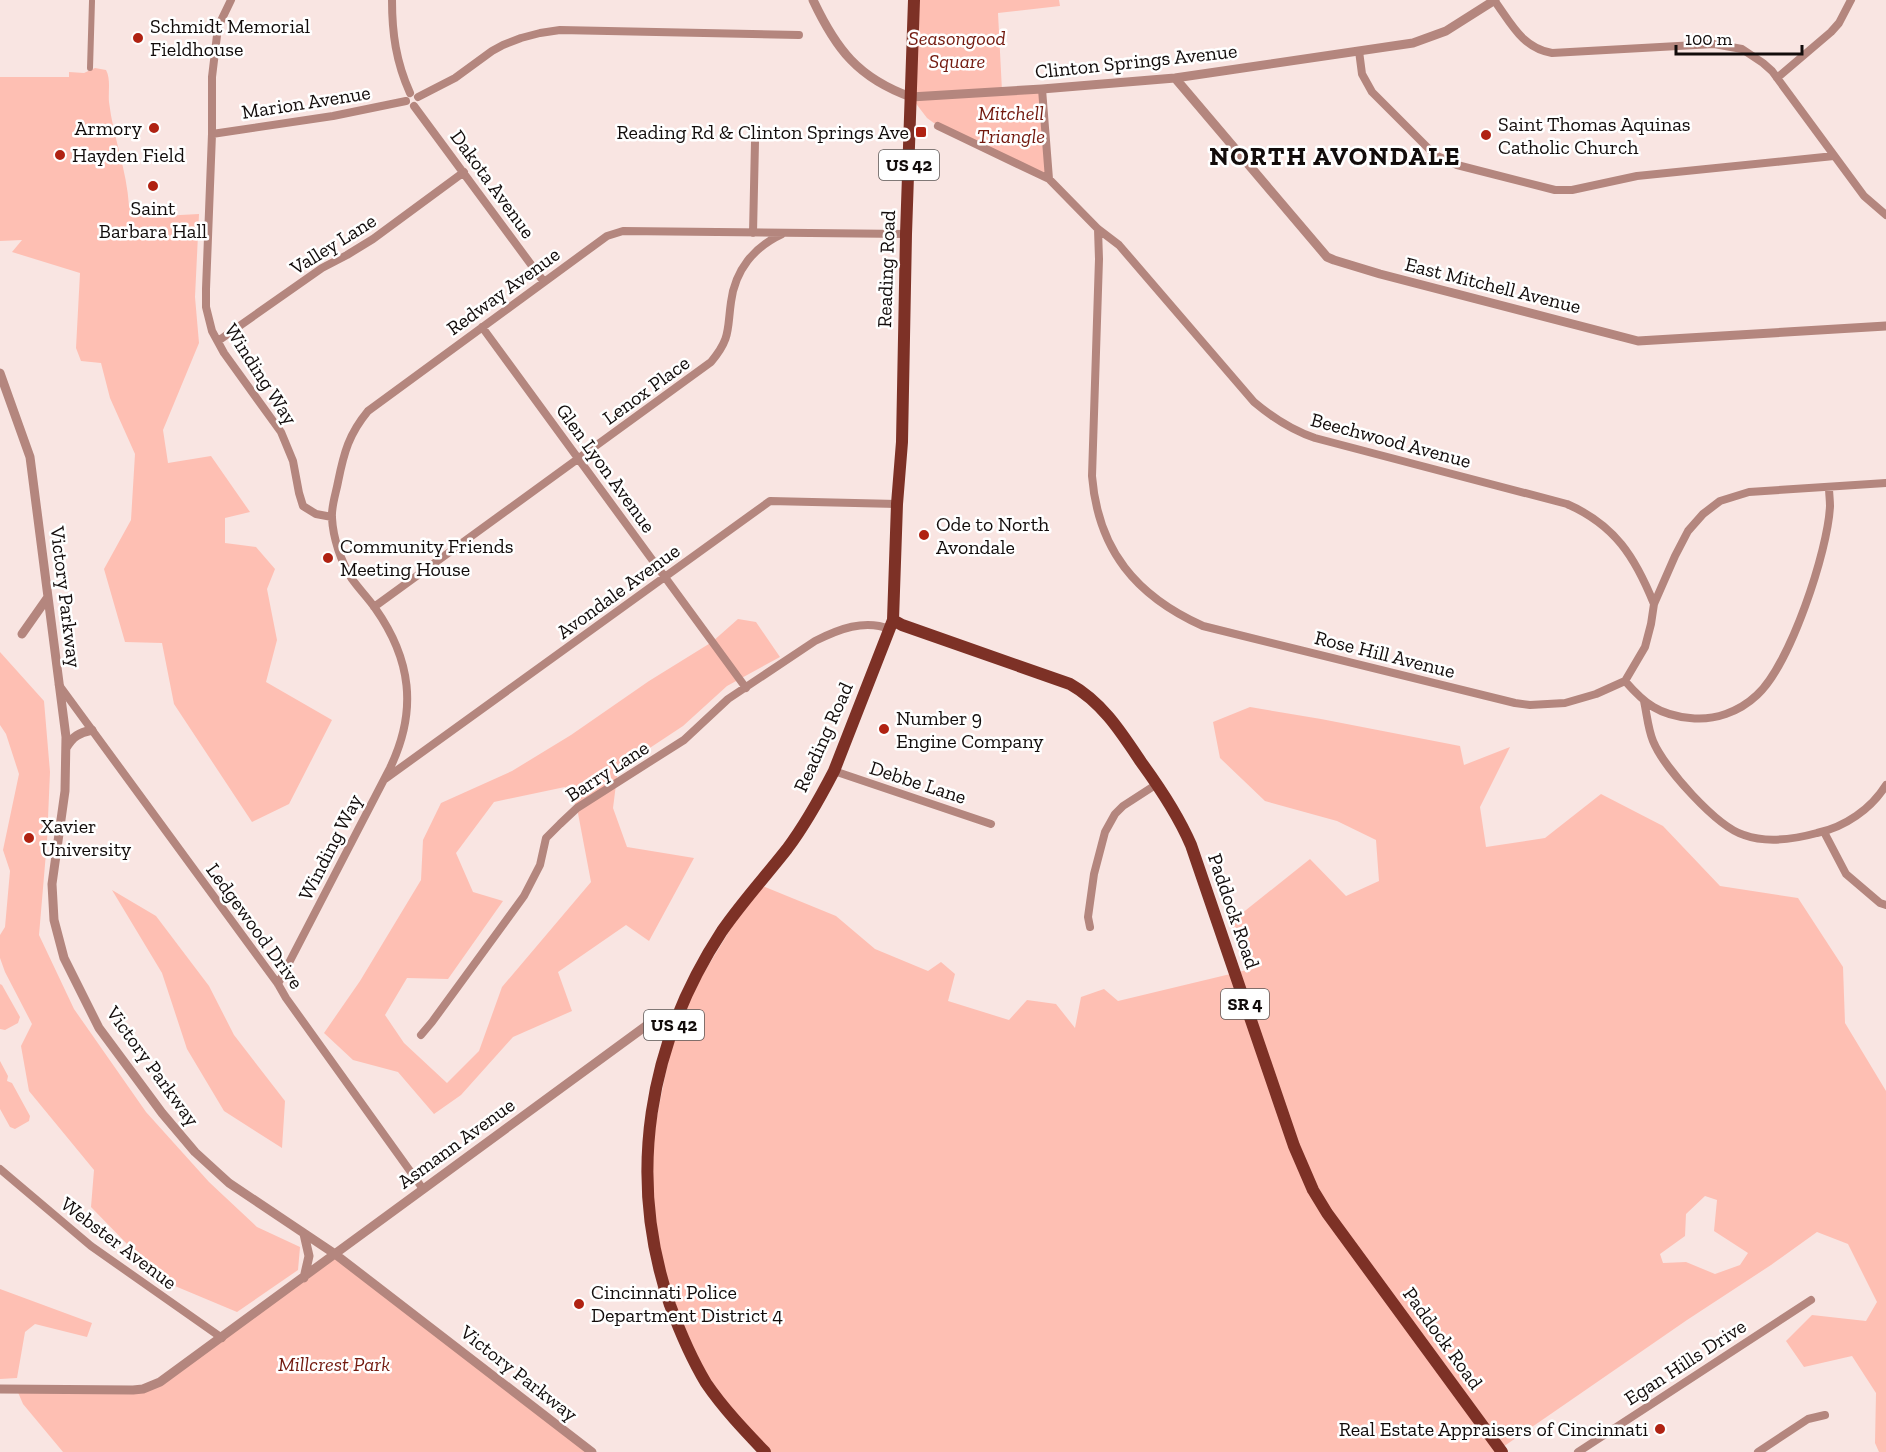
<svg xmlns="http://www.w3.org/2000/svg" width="1886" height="1452" viewBox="0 0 1886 1452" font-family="'Zilla Slab',serif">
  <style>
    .green { fill: #febfb3; fill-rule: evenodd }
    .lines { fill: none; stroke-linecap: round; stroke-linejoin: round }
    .pedestrian { stroke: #b4867e; stroke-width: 6 }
    .minor { stroke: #b4867e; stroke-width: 8 }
    .tertiary { stroke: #b4867e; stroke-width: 9 }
    .primary { stroke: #7d3126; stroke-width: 12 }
    .poi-dot { fill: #b02212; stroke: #fff; stroke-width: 2 }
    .labels { text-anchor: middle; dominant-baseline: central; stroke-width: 5; stroke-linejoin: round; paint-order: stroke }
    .shield { fill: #fff; stroke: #595554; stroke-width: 1.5 }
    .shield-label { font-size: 18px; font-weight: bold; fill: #120c0b }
    .poi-label { font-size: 20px; fill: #120c0b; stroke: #fff; text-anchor: start }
    .park-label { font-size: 20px; font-style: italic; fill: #73190e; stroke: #fff }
    .street-label { font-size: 20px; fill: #120c0b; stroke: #fff }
    .district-label { font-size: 26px; font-weight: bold; letter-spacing: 1.5px; fill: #120c0b; stroke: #fff }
  </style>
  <rect width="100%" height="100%" fill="#f9e5e2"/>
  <path class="green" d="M914,0H1059L1060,6L998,13L1002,91L1042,89L1049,179L938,126L927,118L911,97Z
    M95,68L106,70C111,79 108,92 109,102C113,137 127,170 129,206L143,217L199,214L195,297L199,343L163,430L168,463L211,456L250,512L225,518V543L256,547L275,569L267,589L277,640L266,682L332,720L289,804L252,822L174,704L162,643L125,642L104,569L131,520L135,454L110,398L101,363L81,361L76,348L80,273L12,252L22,240L0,241V77H69V72L84,73Z
    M738,619L756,622L780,657L727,686L683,726L618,769L613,808L627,847L694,858L649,941L626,925L558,972L572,1011L513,1037L461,1095L434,1114L398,1072L353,1060L324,1033L360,981L421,880L423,840L441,803L512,771L571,735L649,681L712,642ZM565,787L577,808L591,882L502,987L479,1051L447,1083L404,1043L385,1015L407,978L448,979L503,901L473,892L456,853L494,802Z
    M0,652L44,701L50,772L47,841L39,935L74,1009L146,1112L209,1182L257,1227L300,1247L298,1270L237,1312L163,1281L91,1207L94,1170L29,1091L21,1046L32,1024L5,972L0,958V935L5,927L10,871L3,850L19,774L6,734L0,725Z
    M1250,707L1321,719L1460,746L1464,765L1510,747L1480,807L1486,847L1545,838L1601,794L1663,826L1720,886L1798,898L1843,967L1845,1023L1886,1091V1452H1879L1875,1443L1876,1393L1852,1356L1804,1367L1786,1341L1812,1315L1866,1321L1877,1302L1848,1244L1817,1232L1771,1265L1687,1320L1500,1449L1502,1452H765L707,1383L656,1257L647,1166L677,1017L758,884L836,916L875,949L928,971L941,962L955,974L948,1001L1009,1020L1027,1000L1056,1004L1075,1028L1081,997L1104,989L1118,1001L1247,970L1231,922L1310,859L1346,896L1379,881L1376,840L1337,821L1265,801L1220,758L1213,722ZM1705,1196L1717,1200L1714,1231L1748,1253L1740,1265L1715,1274L1686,1262L1663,1263L1660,1254L1685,1236L1686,1214Z
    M112,890L156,916L209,986L234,1035L285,1101L282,1148L224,1111L187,1049L162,973Z
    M0,984L2,985L20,1017L18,1023L5,1030L0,1029Z
    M0,1061L8,1076L7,1081L12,1083L30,1116L29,1121L15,1129L10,1127L0,1109Z
    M335,1254L592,1452H63L23,1404L17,1390L143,1389Z
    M0,1289L92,1323L87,1337L35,1324L25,1332L17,1378L0,1379Z"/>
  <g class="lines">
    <path class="pedestrian" d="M90,68L92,1"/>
    <path class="minor" d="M231,0L218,27L212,77V134L206,289V307L212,331L224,353L281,432L293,461L299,493L303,506L316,514L332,517
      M392,0C392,33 396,62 410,93
      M1494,0C1511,23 1522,48 1552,53L1714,44L1742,49L1763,63L1772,71L1864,196L1886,215
      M1359,51L1362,74L1372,92L1435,155L1457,165L1555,190H1572L1637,176L1834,156
      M1777,78L1831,32L1839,23L1851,0
      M1042,89L1049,179L1098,229L1119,245L1254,402C1273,418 1291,430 1315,438L1567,504C1615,525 1635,557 1654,604
      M418,97L455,78L492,51L503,45L521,38L540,33L560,30L799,35
      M414,106L544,282
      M938,126L1049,179
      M212,134L333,116L406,101
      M1098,229L1099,259L1092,476C1098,550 1136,596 1203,626L1515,703L1530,705L1565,703L1596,694L1625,681L1645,647L1651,624L1654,604L1675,556L1688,531L1703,514L1720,501L1749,492L1886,483
      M753,233L755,142
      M482,327L746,688
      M218,341L322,268L347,255L373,239L464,172
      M374,607L711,362C731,338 727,330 731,302C735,270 754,247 782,234
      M1625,681C1645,704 1659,715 1690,718C1714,721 1739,712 1757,695C1790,665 1828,551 1830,506C1830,500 1829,493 1829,487
      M59,685L278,984L286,998L423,1189
      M1644,701C1647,715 1648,729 1653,741C1664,768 1717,827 1744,835C1766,843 1795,839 1817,833C1845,827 1871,809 1886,785
      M834,771L991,824
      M385,779L770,501L897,504
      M1824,832L1846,874L1880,903L1886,905
      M1090,927L1088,917L1094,874L1105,832L1115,814L1123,806L1157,784
      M278,984L390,768C418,710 411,659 375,608C368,598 359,589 352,579C341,562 333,538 332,518C331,507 336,493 338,482C344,452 349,434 368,411L607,236L623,231L906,234
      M421,1035L432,1022L524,896L540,865L546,838L560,824L577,808L684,740L728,699L815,641C839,629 864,619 890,629
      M0,1169L91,1246L222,1338
      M1578,1452L1811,1300
      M1758,1452L1808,1419L1825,1415"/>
    <path class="tertiary" d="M813,0C836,49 858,78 911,97L1042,89L1175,78L1413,43L1446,31L1495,0
      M1175,78L1327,257L1334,260L1380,274L1638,341L1886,326
      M0,373L30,457L66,737L65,791L52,884L54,920L64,958L99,1028L162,1113L195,1152L229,1183L335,1254L592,1452
      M22,634L48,597
      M66,748C73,736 79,733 92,730
      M304,1278L309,1256L304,1234
      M0,1389L133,1390L143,1389L160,1382L650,1023L664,1017H677"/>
    <path class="primary" d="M893,620L902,625L1070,684C1102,702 1121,732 1141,762C1160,788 1178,815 1191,845L1294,1146L1313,1190L1327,1213L1502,1452
      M765,1452C744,1430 723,1408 706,1383C691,1358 680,1332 670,1305C626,1177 648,1044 722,931C742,902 765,877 787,849C805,825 820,798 834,771L893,620L897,504L902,442L906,234L914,0"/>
  </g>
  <g class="poi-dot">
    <circle cx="138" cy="38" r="6"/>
    <circle cx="154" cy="128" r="6"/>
    <rect x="915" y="126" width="12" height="12" rx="3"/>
    <circle cx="1486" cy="135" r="6"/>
    <circle cx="60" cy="155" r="6"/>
    <circle cx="153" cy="186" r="6"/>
    <circle cx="924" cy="535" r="6"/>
    <circle cx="328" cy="558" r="6"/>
    <circle cx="884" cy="729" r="6"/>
    <circle cx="29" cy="838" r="6"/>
    <circle cx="579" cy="1304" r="6"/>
    <circle cx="1660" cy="1429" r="6"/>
  </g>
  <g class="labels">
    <g class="shield">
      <rect x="879" y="150" width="60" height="30" rx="4.5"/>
      <rect x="1221" y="989" width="48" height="30" rx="4.5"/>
      <rect x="644" y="1010" width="60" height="30" rx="4.5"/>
    </g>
    <g class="shield-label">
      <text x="909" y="165">US 42</text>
      <text x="1245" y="1004">SR 4</text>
      <text x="674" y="1025">US 42</text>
    </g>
    <g class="poi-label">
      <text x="150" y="26">Schmidt Memorial<tspan x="150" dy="23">Fieldhouse</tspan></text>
      <text x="1498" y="124">Saint Thomas Aquinas<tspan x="1498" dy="23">Catholic Church</tspan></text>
      <text x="142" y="128" text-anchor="end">Armory</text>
      <text x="909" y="132" text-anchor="end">Reading Rd &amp; Clinton Springs Ave</text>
      <text x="72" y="155">Hayden Field</text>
      <text x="153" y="208" text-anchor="middle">Saint<tspan x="153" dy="23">Barbara Hall</tspan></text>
      <text x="936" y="524">Ode to North<tspan x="936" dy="23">Avondale</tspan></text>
      <text x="340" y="546">Community Friends<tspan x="340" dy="23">Meeting House</tspan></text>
      <text x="896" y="718">Number 9<tspan x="896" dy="23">Engine Company</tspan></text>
      <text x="41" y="826">Xavier<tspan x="41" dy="23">University</tspan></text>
      <text x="591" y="1292">Cincinnati Police<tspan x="591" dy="23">Department District 4</tspan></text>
      <text x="1648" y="1429" text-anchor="end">Real Estate Appraisers of Cincinnati</text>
    </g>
    <g class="park-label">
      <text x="957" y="38">Seasongood<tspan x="957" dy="23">Square</tspan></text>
      <text x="1011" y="113">Mitchell<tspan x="1011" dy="23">Triangle</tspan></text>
      <text x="334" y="1364">Millcrest Park</text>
    </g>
    <g class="street-label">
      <text transform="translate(1136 61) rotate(-6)">Clinton Springs Avenue</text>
      <text transform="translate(306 102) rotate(-9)">Marion Avenue</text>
      <text transform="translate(493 184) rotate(54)">Dakota Avenue</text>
      <text transform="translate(333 244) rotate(-32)">Valley Lane</text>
      <text transform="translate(886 269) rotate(-88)">Reading Road</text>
      <text transform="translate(1493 285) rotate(14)">East Mitchell Avenue</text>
      <text transform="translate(503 291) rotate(-36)">Redway Avenue</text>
      <text transform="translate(261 374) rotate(57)">Winding Way</text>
      <text transform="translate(646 390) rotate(-36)">Lenox Place</text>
      <text transform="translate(1391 440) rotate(15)">Beechwood Avenue</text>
      <text transform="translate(606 468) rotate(54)">Glen Lyon Avenue</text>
      <text transform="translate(618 591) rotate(-36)">Avondale Avenue</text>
      <text transform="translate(66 597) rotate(83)">Victory Parkway</text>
      <text transform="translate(1385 654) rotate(14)">Rose Hill Avenue</text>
      <text transform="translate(823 737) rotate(-66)">Reading Road</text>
      <text transform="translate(607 771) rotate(-33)">Barry Lane</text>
      <text transform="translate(918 782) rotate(18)">Debbe Lane</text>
      <text transform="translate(330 847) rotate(-63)">Winding Way</text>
      <text transform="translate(1234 911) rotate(71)">Paddock Road</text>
      <text transform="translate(255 926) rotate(54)">Ledgewood Drive</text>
      <text transform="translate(153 1066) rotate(54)">Victory Parkway</text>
      <text transform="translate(456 1143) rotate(-36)">Asmann Avenue</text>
      <text transform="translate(119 1243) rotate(37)">Webster Avenue</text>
      <text transform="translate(1443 1338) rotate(54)">Paddock Road</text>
      <text transform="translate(1685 1362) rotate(-33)">Egan Hills Drive</text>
      <text transform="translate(519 1373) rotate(38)">Victory Parkway</text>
    </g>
    <g class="district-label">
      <text x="1335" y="156">NORTH AVONDALE</text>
    </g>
  </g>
  <path d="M1676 45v9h126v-9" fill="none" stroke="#120c0b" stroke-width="3"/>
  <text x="1685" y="45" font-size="18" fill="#120c0b" stroke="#ffffff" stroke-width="4.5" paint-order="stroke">100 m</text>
</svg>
